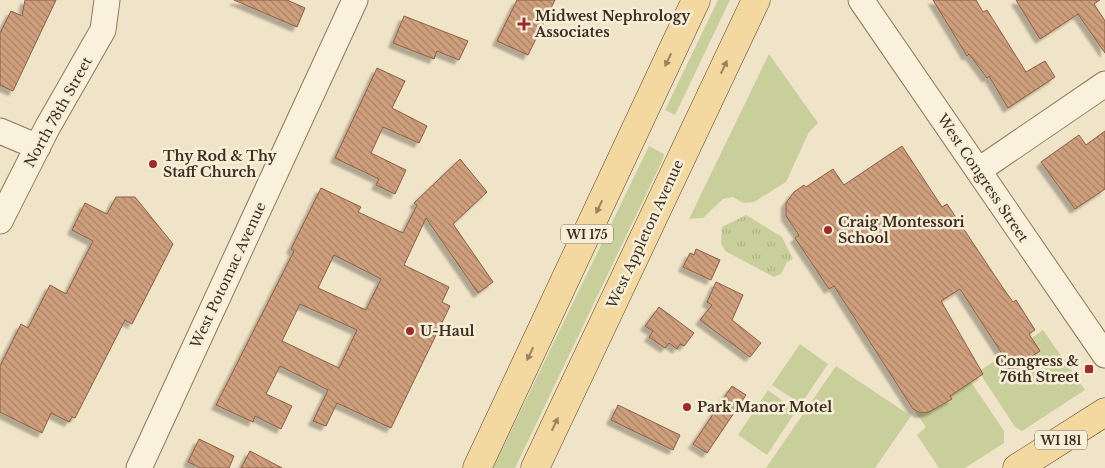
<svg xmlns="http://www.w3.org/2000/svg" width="1105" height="468" viewBox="0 0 1105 468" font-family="'Libre Baskerville',serif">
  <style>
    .grass { fill: #c9cf9b }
    .park { fill: url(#park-tufts) }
    .building { fill: url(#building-back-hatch); stroke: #8d5f41; fill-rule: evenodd; filter: url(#shadow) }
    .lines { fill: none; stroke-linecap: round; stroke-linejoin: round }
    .minor-casing { stroke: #8d765c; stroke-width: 27 }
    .major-casing { stroke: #5b4430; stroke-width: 29 }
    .minor { stroke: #faf1dc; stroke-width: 25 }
    .major { stroke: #f3d9a0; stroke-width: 28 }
    .oneway { fill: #988460 }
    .poi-dot { fill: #9e2a2b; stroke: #f7eed8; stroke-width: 2 }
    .labels { text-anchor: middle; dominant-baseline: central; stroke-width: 5; stroke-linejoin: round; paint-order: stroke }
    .shield { fill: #f7eed8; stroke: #756857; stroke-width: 1 }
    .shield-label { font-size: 12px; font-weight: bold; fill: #3d2e20 }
    .poi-label { font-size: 14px; font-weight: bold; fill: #3d2e20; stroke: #f7eed8; text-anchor: start }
    .street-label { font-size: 14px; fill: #3d2e20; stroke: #f7eed8 }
  </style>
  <defs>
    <pattern id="park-tufts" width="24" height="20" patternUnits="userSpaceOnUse" patternTransform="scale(1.25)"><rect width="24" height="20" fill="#c9cf9b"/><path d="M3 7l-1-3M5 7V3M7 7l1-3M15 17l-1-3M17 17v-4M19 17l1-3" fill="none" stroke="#aeb285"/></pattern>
    <pattern id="building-back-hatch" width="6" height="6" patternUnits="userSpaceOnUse" patternTransform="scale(1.25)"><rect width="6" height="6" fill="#cf9f7d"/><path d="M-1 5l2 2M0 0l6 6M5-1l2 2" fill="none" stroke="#a98266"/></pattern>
    <filter id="shadow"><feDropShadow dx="-4.5" dy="4.5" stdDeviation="1" flood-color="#0004"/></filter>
  </defs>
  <rect width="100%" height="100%" fill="#f0e4c8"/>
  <path class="grass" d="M718,0H730L675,115L665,110Z
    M769,54L818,123L809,132L786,182L754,202L743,203L733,197L723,199L703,218L689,219Z
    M649,146L664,154L663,159L515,468H493Z
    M1043,330L1085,390L1022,431L1015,427L981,375L983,374L981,370L1003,355L1013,369L1039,351L1032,338Z
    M800,344L828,364L801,404L772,385Z
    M836,366L911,416L875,468H766Z
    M967,376L1004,431V443L965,468H939L917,435L926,427L913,409C932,413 935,410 952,399L946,390Z
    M768,390L796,411L767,455L738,435Z"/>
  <path class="park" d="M746,215L782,237L793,259L787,262L781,274L774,277L725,251L721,243L722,227Z"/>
  <path class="building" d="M25,0H56L13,91L0,85V33L11,11L22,16Z
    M234,0H287L305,8L297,27Z
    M517,0H555L528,55L497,41Z
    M933,0H976L983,12L987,10L1026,72L1045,61L1055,77L1008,108L989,76L987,78L969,54L967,56Z
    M1016,0H1100L1094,4L1105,21V53L1078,14L1040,39Z
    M404,16L468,41L459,60L437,51L434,59L393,43Z
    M377,68L405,81L392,108L427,126L419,143L383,127L371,153L406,170L395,194L376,185L379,179L335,158Z
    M1105,131V189L1075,209L1041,162L1079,135L1086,145Z
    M902,146L942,207L947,204L1003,288L1013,302L1016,300L1035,330L1029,334L1040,351L1012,369L960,289L941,301L983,374L950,396L952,399L929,412L921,413L913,409L834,286L829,289L795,238L799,235L786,216V203L794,192L804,185L806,187L833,169L844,185Z
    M460,159L487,192L453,224L493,282L478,293L426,218L404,265L449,287L442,302L450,306L391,428L337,403L326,426L313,421L328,390L280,366L266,394L292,406L281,429L255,416L253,422L216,405L294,251L291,249L321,188L361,207L358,212L403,233L417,205L414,203ZM334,255L381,279L366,310L318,288ZM300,304L357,330L339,368L282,341Z
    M116,197H135L173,244L132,324L125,320L75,418L72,417L69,422L51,413L42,433L0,412V366L21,324L28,328L50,285L66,294L93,241L72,230L85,203L107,214Z
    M696,249L720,260L711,280L683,267L690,253L694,255Z
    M716,282L743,295L732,320L761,343L750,357L700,320L712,305L707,302Z
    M659,307L694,333L684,346L680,344L677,349L669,343L665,348L649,337L653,331L645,326Z
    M732,386L746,395L707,453L693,444Z
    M618,405L680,435L673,450L611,420Z
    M199,439L234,456L229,468H201L188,462Z
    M250,451L282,468H241Z"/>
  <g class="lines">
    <g class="minor-casing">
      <path id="minor" d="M861,0L1105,355
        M0,131L38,147
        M979,170L1105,84
        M0,221L47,128L103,30L107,0
        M139,468L355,0"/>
    </g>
    <g class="major-casing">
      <path id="major" d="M477,468L696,0
        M535,468L756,0
        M1017,468L1105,412"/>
    </g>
    <use href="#minor" class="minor"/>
    <use href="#major" class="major"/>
  </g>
  <defs><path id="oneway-solid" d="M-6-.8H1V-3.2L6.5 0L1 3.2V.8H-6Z" transform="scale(1.25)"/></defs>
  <g class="oneway">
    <use href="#oneway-solid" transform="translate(668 60) rotate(115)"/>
    <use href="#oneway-solid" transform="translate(724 67) rotate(-65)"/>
    <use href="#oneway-solid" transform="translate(599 207) rotate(115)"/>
    <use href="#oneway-solid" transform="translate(530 354) rotate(115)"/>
    <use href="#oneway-solid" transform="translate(555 424) rotate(-65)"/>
  </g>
  <g class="poi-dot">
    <path d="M521.5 16.5h5v5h5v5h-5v5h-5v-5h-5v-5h5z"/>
    <circle cx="153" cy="164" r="5"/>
    <circle cx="828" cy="230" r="5"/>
    <circle cx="410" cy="331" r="5"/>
    <rect x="1084" y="364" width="10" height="10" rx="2.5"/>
    <circle cx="687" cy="407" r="5"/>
  </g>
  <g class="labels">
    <g class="shield">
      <rect x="561" y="224.5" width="52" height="19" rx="4"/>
      <rect x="1035" y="430.5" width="52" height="19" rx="4"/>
    </g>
    <g class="shield-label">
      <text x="587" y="234">WI 175</text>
      <text x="1061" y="440">WI 181</text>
    </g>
    <g class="poi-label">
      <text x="535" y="16">Midwest Nephrology<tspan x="535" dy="16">Associates</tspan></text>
      <text x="163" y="156">Thy Rod &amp; Thy<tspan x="163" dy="16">Staff Church</tspan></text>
      <text x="838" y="222">Craig Montessori<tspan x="838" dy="16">School</tspan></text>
      <text x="420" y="331">U-Haul</text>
      <text x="1079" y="361" text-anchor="end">Congress &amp;<tspan x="1079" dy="16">76th Street</tspan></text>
      <text x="697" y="407">Park Manor Motel</text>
    </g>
    <g class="street-label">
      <text transform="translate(58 112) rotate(-61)">North 78th Street</text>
      <text transform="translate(983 178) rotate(56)">West Congress Street</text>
      <text transform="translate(645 234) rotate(-65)">West Appleton Avenue</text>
      <text transform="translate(228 275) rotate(-65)">West Potomac Avenue</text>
    </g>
  </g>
</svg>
